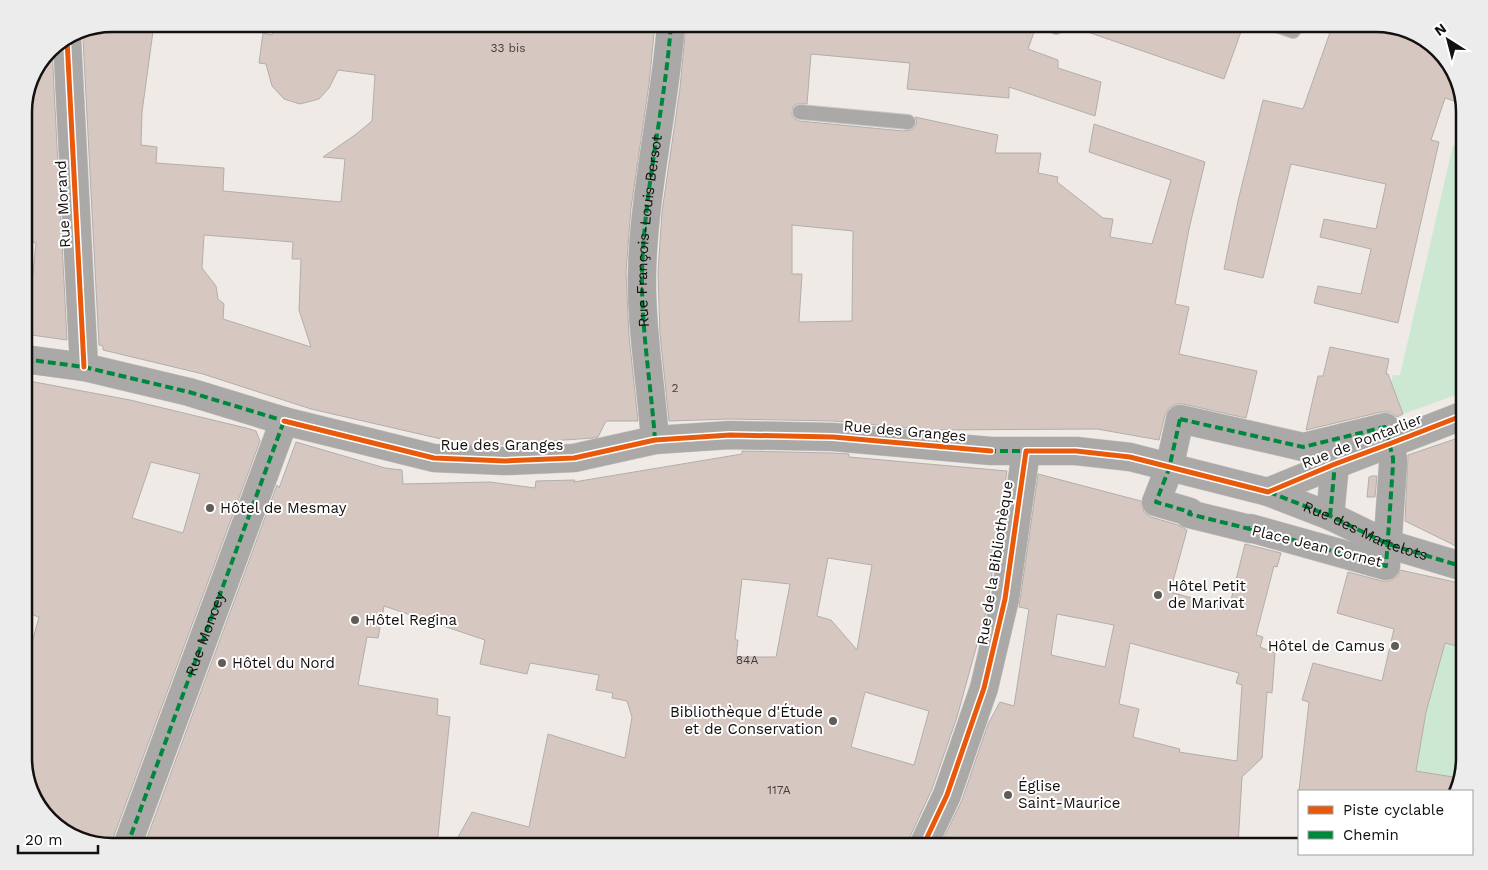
<svg xmlns="http://www.w3.org/2000/svg" width="1488" height="870" viewBox="0 0 1488 870" font-family="'Work Sans',sans-serif">
  <style>
    .green { fill: #cce8d3 }
    .building { fill: #d6c8c1; stroke: #b2aeac; fill-rule: evenodd }
    .lines { fill: none; stroke-linecap: round; stroke-linejoin: round }
    .service-casing { stroke: #ccc7c4; stroke-width: 16 }
    .minor-casing { stroke: #ccc7c4; stroke-width: 29 }
    .service { stroke: #aaa9a8; stroke-width: 14 }
    .minor { stroke: #aaa9a8; stroke-width: 28 }
    .quiet { stroke: #00873e; stroke-width: 4; stroke-dasharray: 8 4; stroke-linecap: butt }
    .cycleway-casing { stroke: #fff; stroke-width: 8 }
    .cycleway { stroke: #e8590c; stroke-width: 5 }
    .poi-dot { fill: #605c5a; stroke: #fff; stroke-width: 2 }
    .labels { text-anchor: middle; dominant-baseline: central; stroke-width: 4; stroke-linejoin: round; paint-order: stroke }
    .number-label { font-size: 12px; fill: #443e3b }
    .street-label { font-size: 15px; fill: #13100e; stroke: #fff }
    .poi-label { font-size: 15px; fill: #13100e; stroke: #fff; text-anchor: start }
    .rim { fill: none; stroke: #13100e; stroke-width: 2.5 }
  </style>
  <rect width="100%" height="100%" fill="#f0eae6"/>
  <path class="green" d="M1453,145L1464,147V390L1456,395L1403,414L1398,402L1384,407L1393,375H1400Z
    M1445,643L1464,648V757L1455,791L1434,787L1436,774L1416,771L1426,712Z"/>
  <path class="building" d="M113,24H154L142,112L141,145L157,147L156,163L224,168L223,191L341,202L345,159L323,157L355,135L372,121L375,75L338,70L329,88L319,99L300,104L284,99L272,86L266,64L259,63L263,33L272,35L274,24H655L649,84L631,208L626,272L629,336L638,421H606L598,437L594,438L490,445L463,444L311,409L203,374L103,350V346L99,345L83,38L80,30ZM204,235L293,242L292,259H301L299,310L311,347L223,319L224,304L218,299L216,286L202,268Z
    M686,24H817V29L859,32L860,24L887,26V24H1037L1028,49L1058,60V68L1101,82L1095,116L1009,87V98L907,89L910,63L811,54L807,104H796L793,107L792,115L795,119L799,121L903,131L911,130L915,127L917,122L915,117L998,135L995,153H1041L1038,173L1058,177L1057,182L1103,218L1113,219L1110,237L1152,244L1171,180L1089,152L1094,124L1205,162L1189,229L1175,304L1189,307L1179,354L1257,371L1246,418L1183,404H1176L1169,408L1165,415L1159,440L1097,429L932,430L833,421L730,419L669,421L660,334L658,273L662,212L680,88ZM792,225L853,231L852,321L799,322L802,274H792Z
    M1073,24H1227L1242,29L1224,79L1073,27Z
    M1333,24H1375L1420,36L1452,68L1463,104L1445,98L1431,140L1439,142L1398,323L1314,303L1318,286L1361,294L1371,249L1320,237L1324,219L1376,229L1386,184L1291,164L1263,278L1224,269L1238,201L1263,100L1303,109Z
    M52,49L67,340L24,334V282L32,283L36,243L24,241V107Z
    M1330,347L1389,359L1386,374H1388L1403,414L1397,417L1390,412H1381L1306,430L1318,376H1323Z
    M24,380L130,400L250,429L256,431L260,441L112,841V846L68,834L36,802L24,763V671L39,617L24,612ZM151,462L200,474L183,533L132,518Z
    M1464,436V550L1405,521L1408,455Z
    M296,442L385,468L402,470L403,484L490,482L535,488L536,481L575,480L574,482L742,454V451L832,453L849,454V457L1007,471L987,608L957,717L932,789L909,839L908,846H453L472,812L529,827L548,734L625,758L632,717L627,701L612,698L613,693L596,690L599,675L530,663L527,674L480,664L485,640L384,606L378,638L367,637L358,685L438,699L437,715L450,717L437,846H144L277,485L279,488ZM828,558L872,565L857,650L831,620L817,616ZM742,579L790,584L776,657H736L738,640H735ZM865,692L929,711L914,765L851,747Z
    M1038,474L1141,501L1144,512L1151,517L1178,525L1187,530L1170,592L1229,608L1245,544L1281,553L1277,567L1274,566L1256,635L1263,637L1260,647L1275,653L1272,693L1267,692L1262,758L1242,777L1238,846H940L962,800L988,724L1000,702L1014,706L1029,609L1019,607ZM1057,614L1114,625L1105,667L1051,655ZM1130,643L1239,673L1236,683L1242,685L1237,761L1179,752L1180,749L1133,737L1139,709L1119,704Z
    M1372,476H1377L1375,497H1367L1369,477Z
    M1400,570L1464,584V648L1445,643L1426,712L1416,771L1459,778L1455,791H1299L1309,702L1302,700L1313,663L1382,681L1394,629L1337,613L1348,572L1382,581H1390L1398,576Z"/>
  <g class="lines">
    <g class="service-casing">
      <path id="service" d="M1273,24L1293,31L1298,24
        M1056,27L1057,24
        M800,112L908,122"/>
    </g>
    <g class="minor-casing">
      <g id="minor">
        <path d="M67,39L84,367"/>
        <path id="s1" d="M24,359L84,367L189,392L284,421L434,458L505,461L574,458L655,440L730,435L833,437L991,451H1076L1130,457L1268,492L1330,516L1388,544L1464,567"/>
        <path d="M1180,419L1303,447L1385,427L1393,458V465L1386,566L1250,528V529L1189,514L1190,512L1156,502L1169,469Z"/>
        <path id="s2" d="M655,440C651,385 641,327 642,273C644,189 665,107 671,24"/>
        <path d="M1268,492C1333,464 1399,441 1464,415"/>
        <path d="M1330,516L1335,464"/>
        <path d="M127,846L284,421"/>
        <path d="M923,846L947,795L984,688L1005,599L1026,451"/>
      </g>
    </g>
    <use href="#service" class="service"/>
    <use href="#minor" class="minor"/>
    <g class="quiet">
      <path d="M24,359L84,367L189,392L288,422"/>
      <path d="M1180,419L1303,447L1385,427L1393,458V465L1386,566L1250,528V529L1189,514L1190,512L1156,502L1169,469Z"/>
      <path d="M655,440C651,385 641,327 642,273C644,189 665,107 671,24"/>
      <path d="M988,451H1031"/>
      <path d="M1269,492L1330,516L1388,544L1464,567"/>
      <path d="M1330,516L1335,464"/>
      <path id="s3" d="M127,846L284,421"/>
    </g>
    <g class="cycleway-casing">
      <path id="cycleway" d="M67,39L84,367
        M284,421L434,458L505,461L574,458L655,440L730,435L833,437L991,451
        M923,846L947,795L984,688L1005,599L1026,451H1076L1130,457L1268,492L1335,464L1389,444L1464,415"/>
    </g>
    <use href="#cycleway" class="cycleway"/>
  </g>
  <g class="poi-dot">
    <circle cx="210" cy="508" r="5"/>
    <circle cx="1158" cy="595" r="5"/>
    <circle cx="355" cy="620" r="5"/>
    <circle cx="1395" cy="646" r="5"/>
    <circle cx="222" cy="663" r="5"/>
    <circle cx="833" cy="721" r="5"/>
    <circle cx="1008" cy="795" r="5"/>
  </g>
  <g class="labels">
    <g class="number-label">
      <text x="508" y="48">33 bis</text>
      <text x="675" y="388">2</text>
      <text x="747" y="660">84A</text>
      <text x="779" y="790">117A</text>
    </g>
    <g class="street-label">
      <text transform="translate(63 204) rotate(-93)">Rue Morand</text>
      <text stroke="none"><textPath href="#s2" startOffset="210">Rue François-Louis Bersot</textPath></text>
      <text transform="translate(905 431) rotate(5)">Rue des Granges</text>
      <text transform="translate(1362 441) rotate(-21)">Rue de Pontarlier</text>
      <text x="502" y="445">Rue des Granges</text>
      <text stroke="none"><textPath href="#s1" startOffset="1369">Rue des Martelots</textPath></text>
      <text transform="translate(1317 546) rotate(14)">Place Jean Cornet</text>
      <text transform="translate(995 563) rotate(-81)">Rue de la Bibliothèque</text>
      <text stroke="none"><textPath href="#s3" startOffset="226">Rue Moncey</textPath></text>
    </g>
    <g class="poi-label">
      <text x="220" y="508">Hôtel de Mesmay</text>
      <text x="1168" y="586">Hôtel Petit<tspan x="1168" dy="17">de Marivat</tspan></text>
      <text x="365" y="620">Hôtel Regina</text>
      <text x="1385" y="646" text-anchor="end">Hôtel de Camus</text>
      <text x="232" y="663">Hôtel du Nord</text>
      <text x="823" y="712" text-anchor="end">Bibliothèque d'Étude<tspan x="823" dy="17">et de Conservation</tspan></text>
      <text x="1018" y="786">Église<tspan x="1018" dy="17">Saint-Maurice</tspan></text>
    </g>
  </g>
  <path d="M0 0H1488V870H0ZM112 32H1376A80 80 0 0 1 1456 112V758A80 80 0 0 1 1376 838H112A80 80 0 0 1 32 758V112A80 80 0 0 1 112 32Z" fill="#ececec" fill-rule="evenodd"/>
  <path class="rim" d="M112 32H1376A80 80 0 0 1 1456 112V758A80 80 0 0 1 1376 838H112A80 80 0 0 1 32 758V112A80 80 0 0 1 112 32Z"/>
  <rect x="1298" y="790" width="175" height="65" fill="#ffffff" stroke="#a19f9f"/>
  <rect x="1308" y="806" width="25" height="8" fill="#e8590c" stroke="#a19f9f"/>
  <text x="1343" y="815" font-size="15" fill="#13100e">Piste cyclable</text>
  <rect x="1308" y="831" width="25" height="8" fill="#00873e" stroke="#a19f9f"/>
  <text x="1343" y="840" font-size="15" fill="#13100e">Chemin</text>
  <g transform="translate(1448 40) rotate(324)" stroke="#ffffff" stroke-width="4" paint-order="stroke">
  <path d="M0-4L9 19L0 12L-9 19Z" fill="#13100e"/>
  <text y="-8" font-size="14" font-weight="bold" text-anchor="middle" fill="#13100e">N</text>
  </g>
  <path d="M18 845v8h80v-8" fill="none" stroke="#13100e" stroke-width="2.5"/>
  <text x="25" y="845" font-size="15" fill="#13100e" stroke="#ffffff" stroke-width="4" paint-order="stroke">20 m</text>
</svg>
